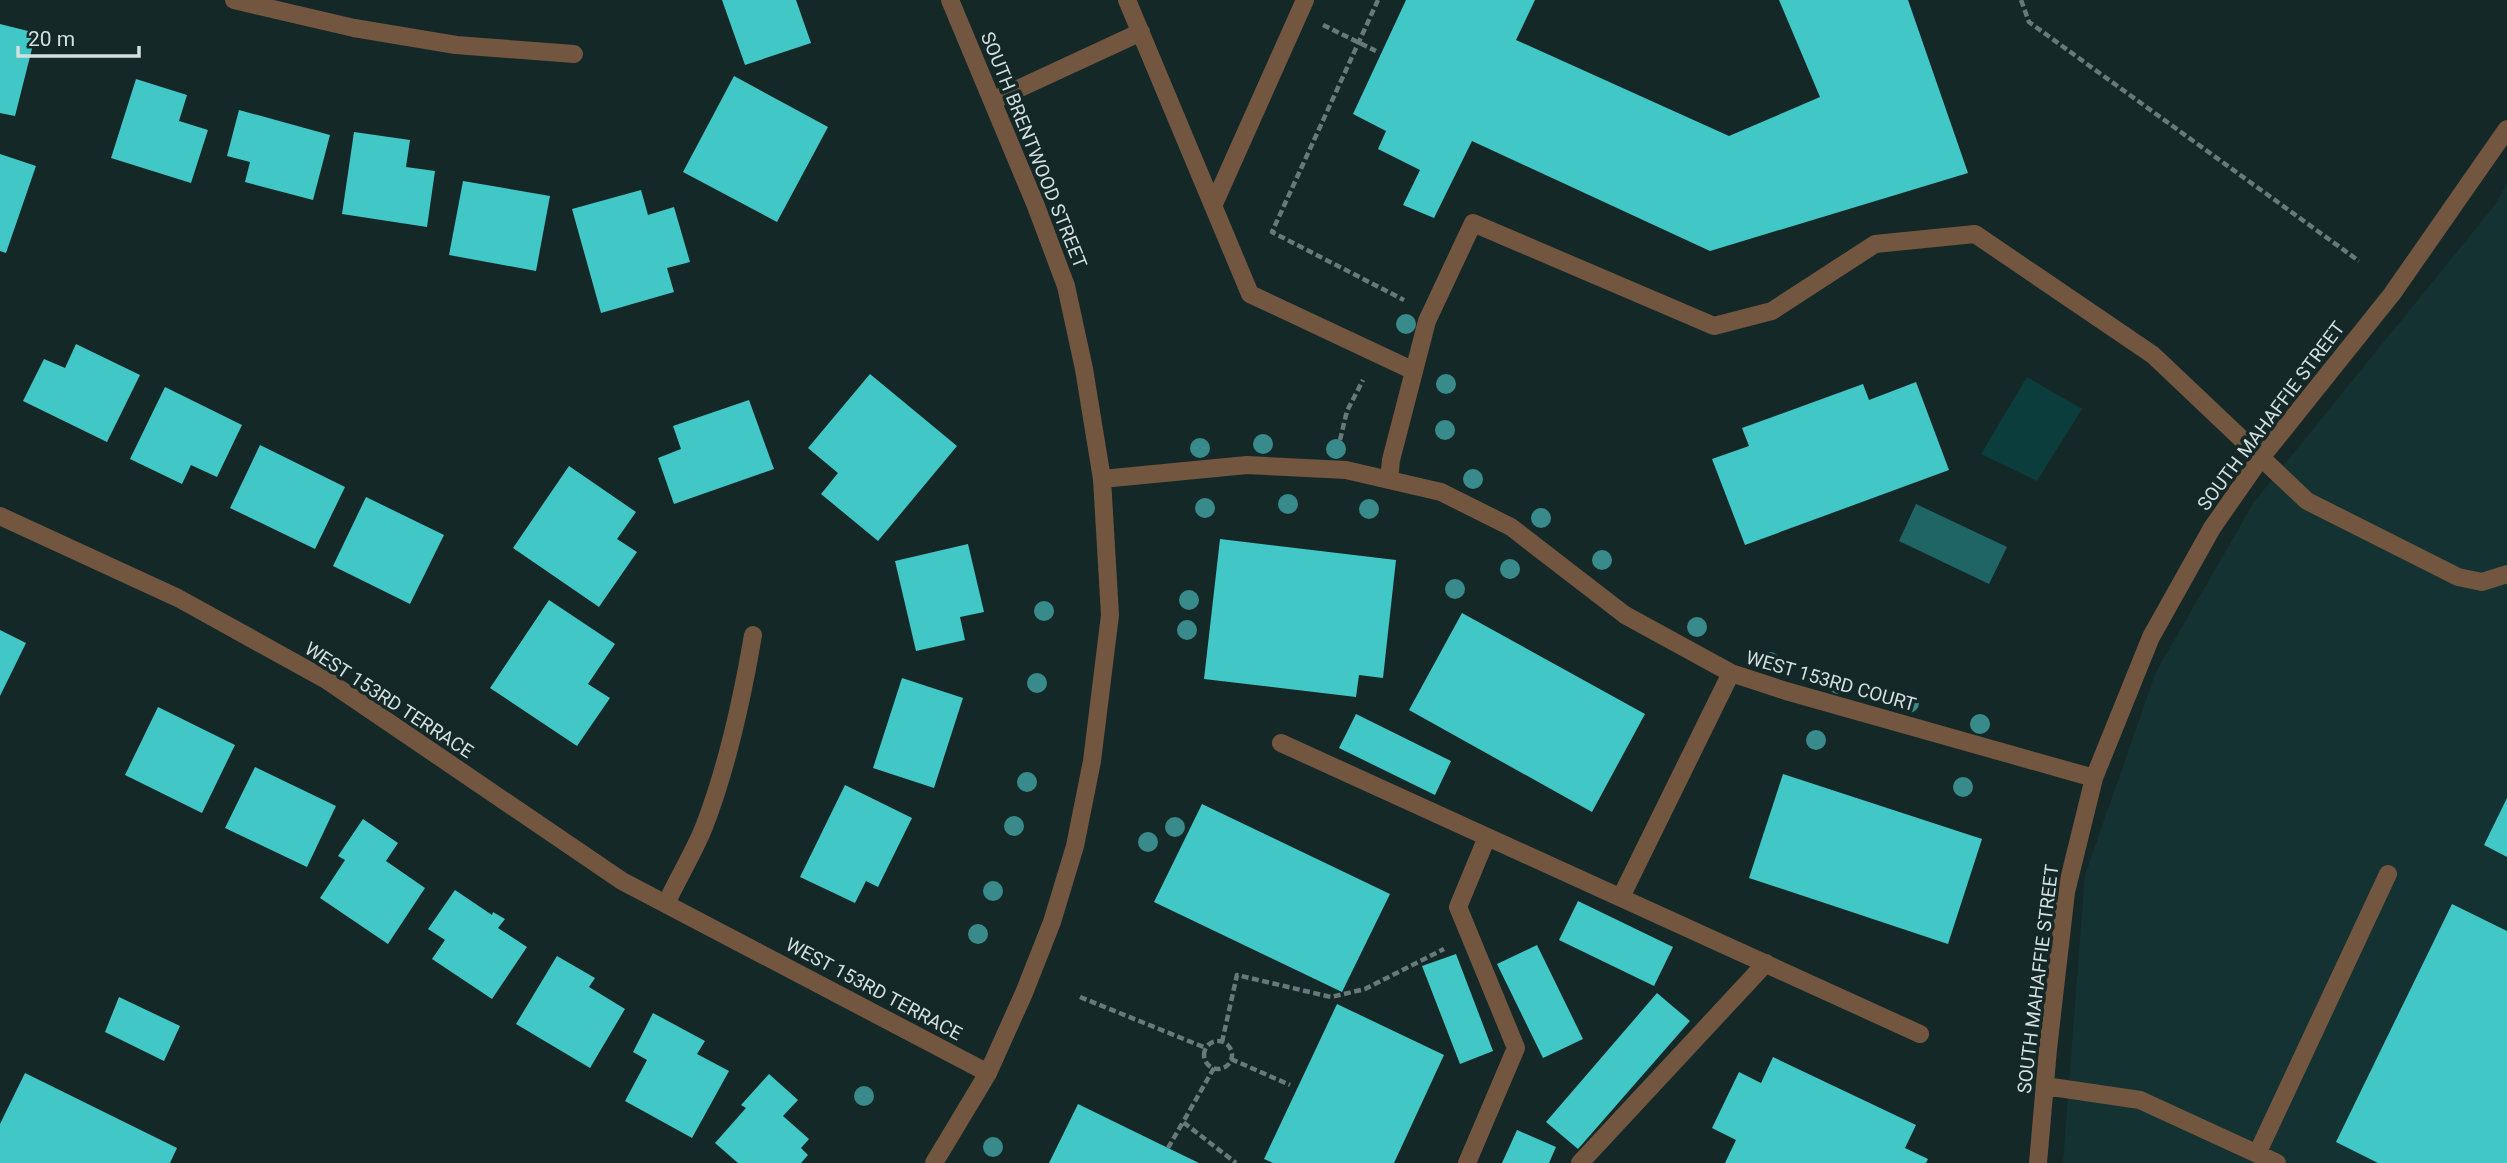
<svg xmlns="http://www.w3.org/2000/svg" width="2507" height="1163" viewBox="0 0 2507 1163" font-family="Roboto,sans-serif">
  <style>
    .built { fill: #153232 }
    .green { fill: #0c3d3d }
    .water { fill: #206565 }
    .building { fill: #41c7c6 }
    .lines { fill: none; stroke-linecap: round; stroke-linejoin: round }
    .path { stroke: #697878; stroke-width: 4.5; stroke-dasharray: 7 3.5; stroke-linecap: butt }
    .minor { stroke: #735640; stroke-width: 18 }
    .tree { fill: #398a8a }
    .labels { text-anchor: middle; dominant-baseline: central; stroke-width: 7; stroke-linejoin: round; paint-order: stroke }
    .street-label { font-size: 19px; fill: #d4dfdf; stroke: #152828 }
  </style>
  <rect width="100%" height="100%" fill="#152828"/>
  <path class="built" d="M2507,183V1163H2063L2085,875L2156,672L2254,502L2495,205Z"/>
  <path class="green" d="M2027,377L2082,409L2037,481L1981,454Z"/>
  <path class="water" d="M1916,504L2007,547L1989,584L1899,541Z"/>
  <path class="building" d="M722,0H796L811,43L745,65Z
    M1406,0H1535L1516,40L1729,136L1820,97L1779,0H1908L1968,173L1710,251L1472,141L1434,218L1403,205L1420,170L1378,149L1386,131L1353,114Z
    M0,24L36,33L15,116L0,113Z
    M734,76L828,127L777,222L683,172Z
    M136,79L187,95L179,121L208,130L191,183L111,158Z
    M239,110L330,135L313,200L245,182L250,162L227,156Z
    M354,132L410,140L406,167L435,171L427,227L342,214Z
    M0,154L36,166L6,253L0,251Z
    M463,181L550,196L536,271L449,255Z
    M641,190L648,215L674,207L690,262L667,268L674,292L601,313L572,209Z
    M76,344L140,375L107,442L23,401L44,359L65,368Z
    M870,374L957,446L878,541L821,494L838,473L808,448Z
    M1916,382L1949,470L1745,545L1712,459L1749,446L1742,428L1863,384L1869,400Z
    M165,387L242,425L217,477L191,465L182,484L130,459Z
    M749,400L774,469L674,504L658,458L681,449L673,426Z
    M260,445L345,487L315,549L230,508Z
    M569,466L636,512L617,539L637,552L599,607L513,548Z
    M366,497L444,535L410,604L333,566Z
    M1220,539L1396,560L1383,678L1359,675L1356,697L1204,679Z
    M968,544L984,612L960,617L965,640L916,651L895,561Z
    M549,600L615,644L588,684L610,698L577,746L490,688Z
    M1462,613L1645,714L1592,812L1409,710Z
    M0,630L26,643L0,696Z
    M902,678L963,698L934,788L873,768Z
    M158,707L235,745L202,813L125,775Z
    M1356,714L1451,761L1435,795L1339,748Z
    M255,767L336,806L307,867L225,828Z
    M1783,774L1982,839L1948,944L1749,878Z
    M845,785L912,818L878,887L866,881L855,903L800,877Z
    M2507,798V857L2484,845Z
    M1202,804L1390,894L1342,992L1154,902Z
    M363,819L398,843L386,861L425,888L388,944L320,898L345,860L338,856Z
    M455,890L492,915L493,912L505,919L498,928L527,947L492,999L432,959L445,940L428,929Z
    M1578,901L1673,947L1654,986L1559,940Z
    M2452,904L2507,931V1163H2378L2336,1142Z
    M1537,945L1583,1039L1543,1058L1497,964Z
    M1456,954L1493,1051L1460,1064L1422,966Z
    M557,956L595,978L589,987L625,1009L590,1068L516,1024Z
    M1657,993L1690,1021L1578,1149L1546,1122Z
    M119,997L180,1026L164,1061L105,1032Z
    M1337,1004L1444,1055L1394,1163H1273L1264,1159Z
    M653,1013L705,1041L697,1054L729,1071L692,1138L625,1101L647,1060L633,1052Z
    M1773,1057L1916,1125L1905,1148L1928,1159L1926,1163H1725L1736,1140L1712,1128L1739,1072L1761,1083Z
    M25,1073L177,1148L170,1163H0V1124Z
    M769,1074L798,1100L783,1116L809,1139L801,1148L808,1155L801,1163H738L715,1143L746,1108L741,1105Z
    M1078,1104L1168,1148L1199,1163H1049Z
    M1517,1130L1556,1147L1549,1163H1502Z"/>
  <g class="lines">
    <path class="path" d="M1378,0L1272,232L1404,300
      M2021,0L2029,22L2359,261
      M1323,25L1376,51
      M1340,440L1347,411L1363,380
      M1080,997L1206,1048
      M1204 1055a14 14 0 1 1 28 0a14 14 0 1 1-28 0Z
      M1222,1042L1237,975L1331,997L1365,989L1444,949
      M1231,1059L1290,1085
      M1214,1068L1183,1122L1236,1163
      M1168,1148L1183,1122"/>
    <path class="minor" d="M234,0L354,28L456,45L574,54
      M1127,0L1250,294L1414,371
      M994,100L1141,32
      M1213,206L1305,0
      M1102,479L1247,465L1346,470L1441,492L1511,527L1625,615L1731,673L1786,691L2094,778
      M1389,480L1391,460L1427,321L1473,223L1714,326L1772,311L1875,244L1975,234L2153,355L2307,501L2458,577L2482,582L2507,574
      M0,516L178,598L328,681L622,881L988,1073
      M1281,743L1920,1034
      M1621,897L1731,673
      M666,904C678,878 694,852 704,827C728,765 742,700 753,635
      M2045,1086L2140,1100L2277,1163
      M2257,1154L2388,874
      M934,1163L988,1073L1024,993L1052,922L1075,846L1092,761L1110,615L1102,479L1084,369L1066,286L1036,206L950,0
      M1467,1163L1516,1048L1458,907L1487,837
      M1580,1163L1766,963
      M2038,1163L2048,1049L2066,892L2094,778L2151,637L2212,528L2260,459L2392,294L2507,129"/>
  </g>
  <g class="tree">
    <circle cx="1406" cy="324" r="10"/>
    <circle cx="1446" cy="384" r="10"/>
    <circle cx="1445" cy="430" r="10"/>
    <circle cx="1263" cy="444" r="10"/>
    <circle cx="1200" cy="448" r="10"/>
    <circle cx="1336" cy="449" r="10"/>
    <circle cx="1473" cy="479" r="10"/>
    <circle cx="1288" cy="504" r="10"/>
    <circle cx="1205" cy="508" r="10"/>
    <circle cx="1369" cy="509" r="10"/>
    <circle cx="1541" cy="518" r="10"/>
    <circle cx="1602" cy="560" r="10"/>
    <circle cx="1510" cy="569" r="10"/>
    <circle cx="1455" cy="589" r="10"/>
    <circle cx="1189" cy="600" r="10"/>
    <circle cx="1044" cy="611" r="10"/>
    <circle cx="1697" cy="627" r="10"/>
    <circle cx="1187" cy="630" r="10"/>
    <circle cx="1770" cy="662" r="10"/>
    <circle cx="1037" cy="683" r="10"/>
    <circle cx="1838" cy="684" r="10"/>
    <circle cx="1909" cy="703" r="10"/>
    <circle cx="1980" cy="724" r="10"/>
    <circle cx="1816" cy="740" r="10"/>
    <circle cx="1027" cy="782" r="10"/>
    <circle cx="1963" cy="787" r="10"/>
    <circle cx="1014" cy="826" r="10"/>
    <circle cx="1175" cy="827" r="10"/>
    <circle cx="1148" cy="842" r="10"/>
    <circle cx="993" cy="891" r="10"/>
    <circle cx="978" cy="934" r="10"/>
    <circle cx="864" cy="1096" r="10"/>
    <circle cx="993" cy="1147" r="10"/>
  </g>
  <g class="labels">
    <g class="street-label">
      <text transform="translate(1034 150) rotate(68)">SOUTH BRENTWOOD STREET</text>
      <text transform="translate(2271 416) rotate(-53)">SOUTH MAHAFFIE STREET</text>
      <text transform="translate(1831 681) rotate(16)">WEST 153RD COURT</text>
      <text transform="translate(389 700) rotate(33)">WEST 153RD TERRACE</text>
      <text transform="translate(2038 979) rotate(-83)">SOUTH MAHAFFIE STREET</text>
      <text transform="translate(874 989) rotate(28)">WEST 153RD TERRACE</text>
    </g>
  </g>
  <path d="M18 46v10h121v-10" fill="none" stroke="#d4dfdf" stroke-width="3.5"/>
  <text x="28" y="46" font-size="21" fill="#d4dfdf" stroke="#152828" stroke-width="5" paint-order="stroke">20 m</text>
</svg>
